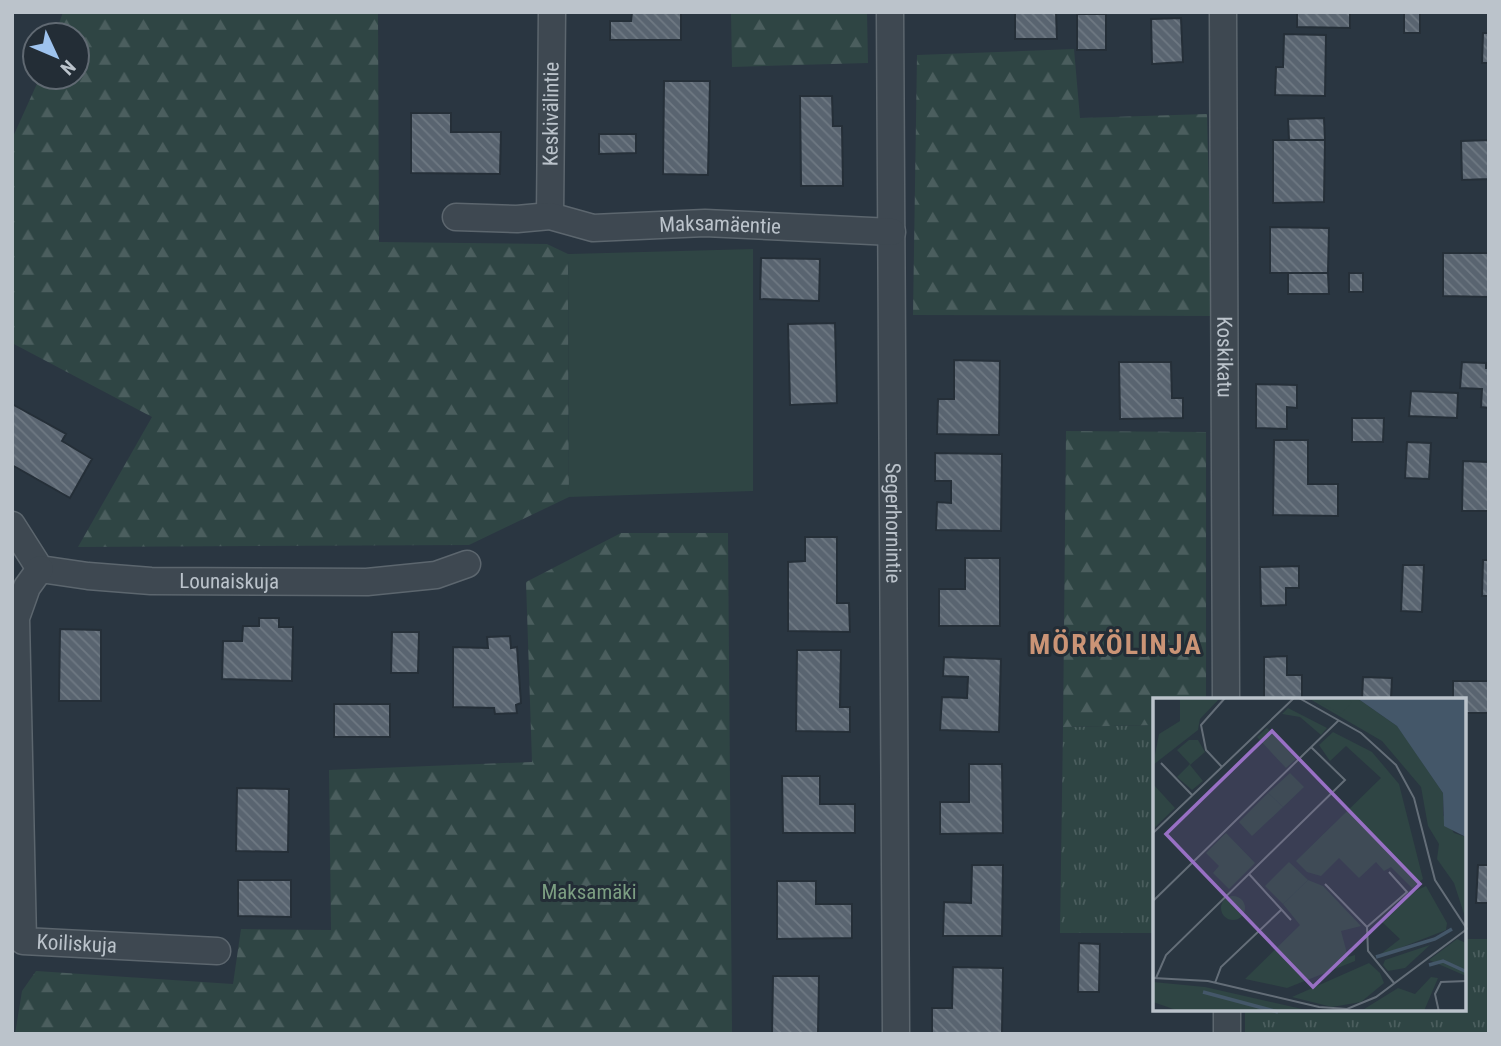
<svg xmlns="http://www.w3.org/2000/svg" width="1501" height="1046" viewBox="0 0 1501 1046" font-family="'Roboto Condensed',sans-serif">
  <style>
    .grass { fill: url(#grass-tufts) }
    .forest { fill: url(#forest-firs) }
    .park { fill: #2f4544 }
    .building { fill: url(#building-back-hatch); stroke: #252f38; stroke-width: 2 }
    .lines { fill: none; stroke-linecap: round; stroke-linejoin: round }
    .minor-casing { stroke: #5c666e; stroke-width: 29 }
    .minor { stroke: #3e4851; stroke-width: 26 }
    .labels { text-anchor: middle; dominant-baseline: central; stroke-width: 6; stroke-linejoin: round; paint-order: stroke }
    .street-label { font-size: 21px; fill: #bbc3cb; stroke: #232d36 }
    .park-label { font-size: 21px; fill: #7c9e82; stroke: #232d36 }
    .district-label { font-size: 28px; font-weight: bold; letter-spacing: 2px; fill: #cb9476; stroke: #232d36 }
    .inset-river { fill: none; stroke: #445769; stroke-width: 3.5 }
    .inset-road { fill: none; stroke: #646e78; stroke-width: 2 }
    .view { fill: #9870c4; fill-opacity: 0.15; stroke: #9870c4; stroke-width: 3.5 }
    .inset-edge { fill: none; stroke: #bbc3cb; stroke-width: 3.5 }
  </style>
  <defs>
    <pattern id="grass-tufts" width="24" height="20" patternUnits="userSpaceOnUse" patternTransform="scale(1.75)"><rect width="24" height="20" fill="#2f4544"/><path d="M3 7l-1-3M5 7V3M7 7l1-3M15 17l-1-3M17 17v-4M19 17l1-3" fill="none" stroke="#4b5e5e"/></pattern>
    <pattern id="forest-firs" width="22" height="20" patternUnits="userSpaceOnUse" patternTransform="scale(1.75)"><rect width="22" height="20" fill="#2f4544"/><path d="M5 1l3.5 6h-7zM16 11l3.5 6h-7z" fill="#4b5e5e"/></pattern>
    <pattern id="building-back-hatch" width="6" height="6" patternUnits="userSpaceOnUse" patternTransform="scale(1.75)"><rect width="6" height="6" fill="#596470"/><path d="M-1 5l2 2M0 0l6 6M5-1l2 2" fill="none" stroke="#6f7983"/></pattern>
  </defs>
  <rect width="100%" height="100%" fill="#2a3641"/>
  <path class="grass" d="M1154,725V933H1060L1063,727Z
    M1464,939H1489V1033L1245,1032V1009H1464Z"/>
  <path class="forest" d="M63,12H378L379,242L547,244L568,254L569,497L469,545L78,547L152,417L12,343V139L40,77H77V35H55Z
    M731,12H867L868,63L732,67Z
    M1074,49L1080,118L1207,114L1212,316L913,315L917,55Z
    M1066,431L1206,432V699H1154V725L1063,727Z
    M621,533H728L732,1034H15L22,991L36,971L233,984L241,929L331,930L329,770L532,762L526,582Z"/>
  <path class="park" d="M753,249V491L569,497L568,254Z"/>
  <path class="building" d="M632,12H681V40H610V21H631Z
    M1015,12H1056L1057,39H1015Z
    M1297,12H1350V28L1297,27Z
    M1404,12H1420V33H1404Z
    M1077,14H1106V50H1077Z
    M1181,18L1183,62L1152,64L1151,19Z
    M1483,33H1489V63H1482Z
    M1284,34L1326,35L1325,96L1275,95L1276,67H1283Z
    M664,81H710L708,175L663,174Z
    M800,96H832L833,126H842L843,186H801Z
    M411,113H451V132H501L500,174L411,173Z
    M1324,118L1325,140H1289L1288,119Z
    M599,134H636V153L599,154Z
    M1273,140H1325L1324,202L1273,203Z
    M1489,140V179L1462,180L1461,141Z
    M1270,227L1329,228L1328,273H1270Z
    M1443,253H1489V297L1443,296Z
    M761,258L820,259L819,301L760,299Z
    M1288,273H1328L1329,294H1288Z
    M1349,273H1363V292H1349Z
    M835,323L837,403L790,405L788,324Z
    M954,360L1000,361L999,435L937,434L938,399H954Z
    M1119,362H1171L1172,398H1183V418L1120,419Z
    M1462,362L1486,363V368H1489V408L1481,407L1482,389L1460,388Z
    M1256,384L1297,385V408L1287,407V429L1256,428Z
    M1411,391L1458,393L1457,418L1409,416Z
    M12,404L66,434L62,441L92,459L70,498L12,465Z
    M1352,418H1384L1383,442H1352Z
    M1274,440H1308V484H1338V516L1273,515Z
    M1407,442L1431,443L1429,479L1405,478Z
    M935,453L1002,454L1001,531L936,530L937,502L951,503V481H935Z
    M1463,461L1489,462V511H1462Z
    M805,537H837V603H849L850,632L788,631V562L805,561Z
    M965,558H1000V626H939V589H965Z
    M1483,560H1489V596H1482Z
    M1403,565H1424L1422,612L1401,611Z
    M1299,566V588H1286V605L1261,606L1260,567Z
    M259,618H279V627H293L292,681L222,679L223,641H242L243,626H259Z
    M60,629L101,630V701H59Z
    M392,632H419L418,673H391Z
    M510,636L511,648L517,647L521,703L516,705L517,713L495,714L494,708L453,707V647L488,648L487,637Z
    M797,650H841L840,707H850V732L796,731Z
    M1287,656V675H1302V699H1264V657Z
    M944,657L1001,659L999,732L940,730L942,697L967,698L968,677L943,676Z
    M1363,677L1392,678L1391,699H1362Z
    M1453,681H1489V713H1464V699H1453Z
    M334,704H390V737H334Z
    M969,764H1002L1003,833L940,834V802H969Z
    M782,776H820V804H855V833H783Z
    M237,788L289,789L288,852L236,851Z
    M972,865H1003L1002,936H943L944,902L971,903Z
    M1478,865H1489V903H1476Z
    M238,880H291V917L238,916Z
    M777,881H816V904H852V938L777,939Z
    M1079,943L1100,944L1099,992H1078Z
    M953,967L1003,968L1002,1034H932V1008H952Z
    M773,976H819L818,1034H772Z"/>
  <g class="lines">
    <g class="minor-casing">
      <g id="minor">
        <path id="s1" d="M890,12L896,1034"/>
        <path id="s2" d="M1223,12L1226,699"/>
        <path id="s3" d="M550,216L552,12"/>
        <path id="s4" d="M456,217L517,219L550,216L593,228L705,223L892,232"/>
        <path id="s5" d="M12,525L40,569L88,576L151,581L367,582L436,575L467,564"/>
        <path id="s6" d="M40,569L27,587L16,618L23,941L217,951"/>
        <path d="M1227,1009V1034"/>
      </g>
    </g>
    <use href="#minor" class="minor"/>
  </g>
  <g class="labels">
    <g class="street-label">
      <text stroke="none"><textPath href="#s3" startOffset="102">Keskivälintie</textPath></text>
      <text stroke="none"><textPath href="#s4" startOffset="266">Maksamäentie</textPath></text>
      <text stroke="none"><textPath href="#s2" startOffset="345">Koskikatu</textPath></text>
      <text stroke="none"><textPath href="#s1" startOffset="511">Segerhornintie</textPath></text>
      <text stroke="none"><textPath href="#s5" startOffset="242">Lounaiskuja</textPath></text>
      <text stroke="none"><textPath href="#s6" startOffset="432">Koiliskuja</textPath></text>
    </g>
    <g class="park-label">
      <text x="589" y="892">Maksamäki</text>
    </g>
    <g class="district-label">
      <text x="1116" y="644">MÖRKÖLINJA</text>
    </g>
  </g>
  <g transform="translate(1153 698)">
    <rect width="313" height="313" fill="#2a3641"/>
    <path d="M114,30L143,61L133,70L104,39ZM137,75L151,89L130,109L115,95ZM304,241L313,245V278L276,262Z" fill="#2f4544"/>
    <path d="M27,0H67L47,21L45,32L0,67L6,36L27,23ZM155,0H204L244,28L255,43L290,95V117L301,135L313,139V222L301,185L284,161L286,146L275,128L268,89L229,43ZM135,10L174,30L168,37L147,19L129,16ZM180,34L219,54L246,86L270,181L259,190L238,169L231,173L223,164L206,180L186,160L168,178L154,174L143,163L228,80L193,48L177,63L166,47ZM36,42H45L52,54L37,67L50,83L39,92L24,79L37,66L24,52ZM0,86L22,110L0,131ZM115,95L130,109L99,138L86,124ZM73,135L102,165L76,191L60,175L66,168L53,155ZM155,182L170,188L208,228L188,233L195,259L202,257V263L134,290L92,281L147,227L130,206ZM273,188L294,225L293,232L224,259L247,241L229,224L260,194ZM68 210a12 12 0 1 1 24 0a12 12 0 1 1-24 0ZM277,247L252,270L235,273L230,267L232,262ZM216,265L227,275L231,285L208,304L179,309L139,299ZM278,279L285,280L271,313H208L245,290L262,296ZM0,284L52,289L158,313H26L0,304Z" fill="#2f4544"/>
    <path d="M159,0H194L199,4L188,16ZM136,164L155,182L130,206L112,188Z" fill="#2f4544"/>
    <path d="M204,0H313V139L291,128L290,95L244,28Z" fill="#445769"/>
    <path class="inset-river" d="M223,259L282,241L299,231M276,267L290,263L314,274M50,294L125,314"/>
    <path class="inset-road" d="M146,0L208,35L243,67L261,100L282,182L314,231M8,65L39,97M69,69L53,52L48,27L72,0M0,135L141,0M96,176L138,222M172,186L214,229L215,253L241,285M0,203L186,22M214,229L254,194L236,174M0,280L55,283L166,309L194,311L223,299L314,231M3,280L13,257L192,82L158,49M62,285L68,269L128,212M286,314L282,296L288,284L314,283"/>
    <path class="view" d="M119,33L267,186L160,289L13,136Z"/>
    <rect width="313" height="313" class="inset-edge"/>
  </g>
  <rect width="1501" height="1046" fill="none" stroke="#bbc3cb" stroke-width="28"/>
  <g transform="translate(56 56) rotate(134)"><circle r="33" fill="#232d36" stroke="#606972" stroke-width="2"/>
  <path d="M0-5L12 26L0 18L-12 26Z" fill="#9ec3ee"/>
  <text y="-10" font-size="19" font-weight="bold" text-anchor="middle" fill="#bbc3cb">N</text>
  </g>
</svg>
